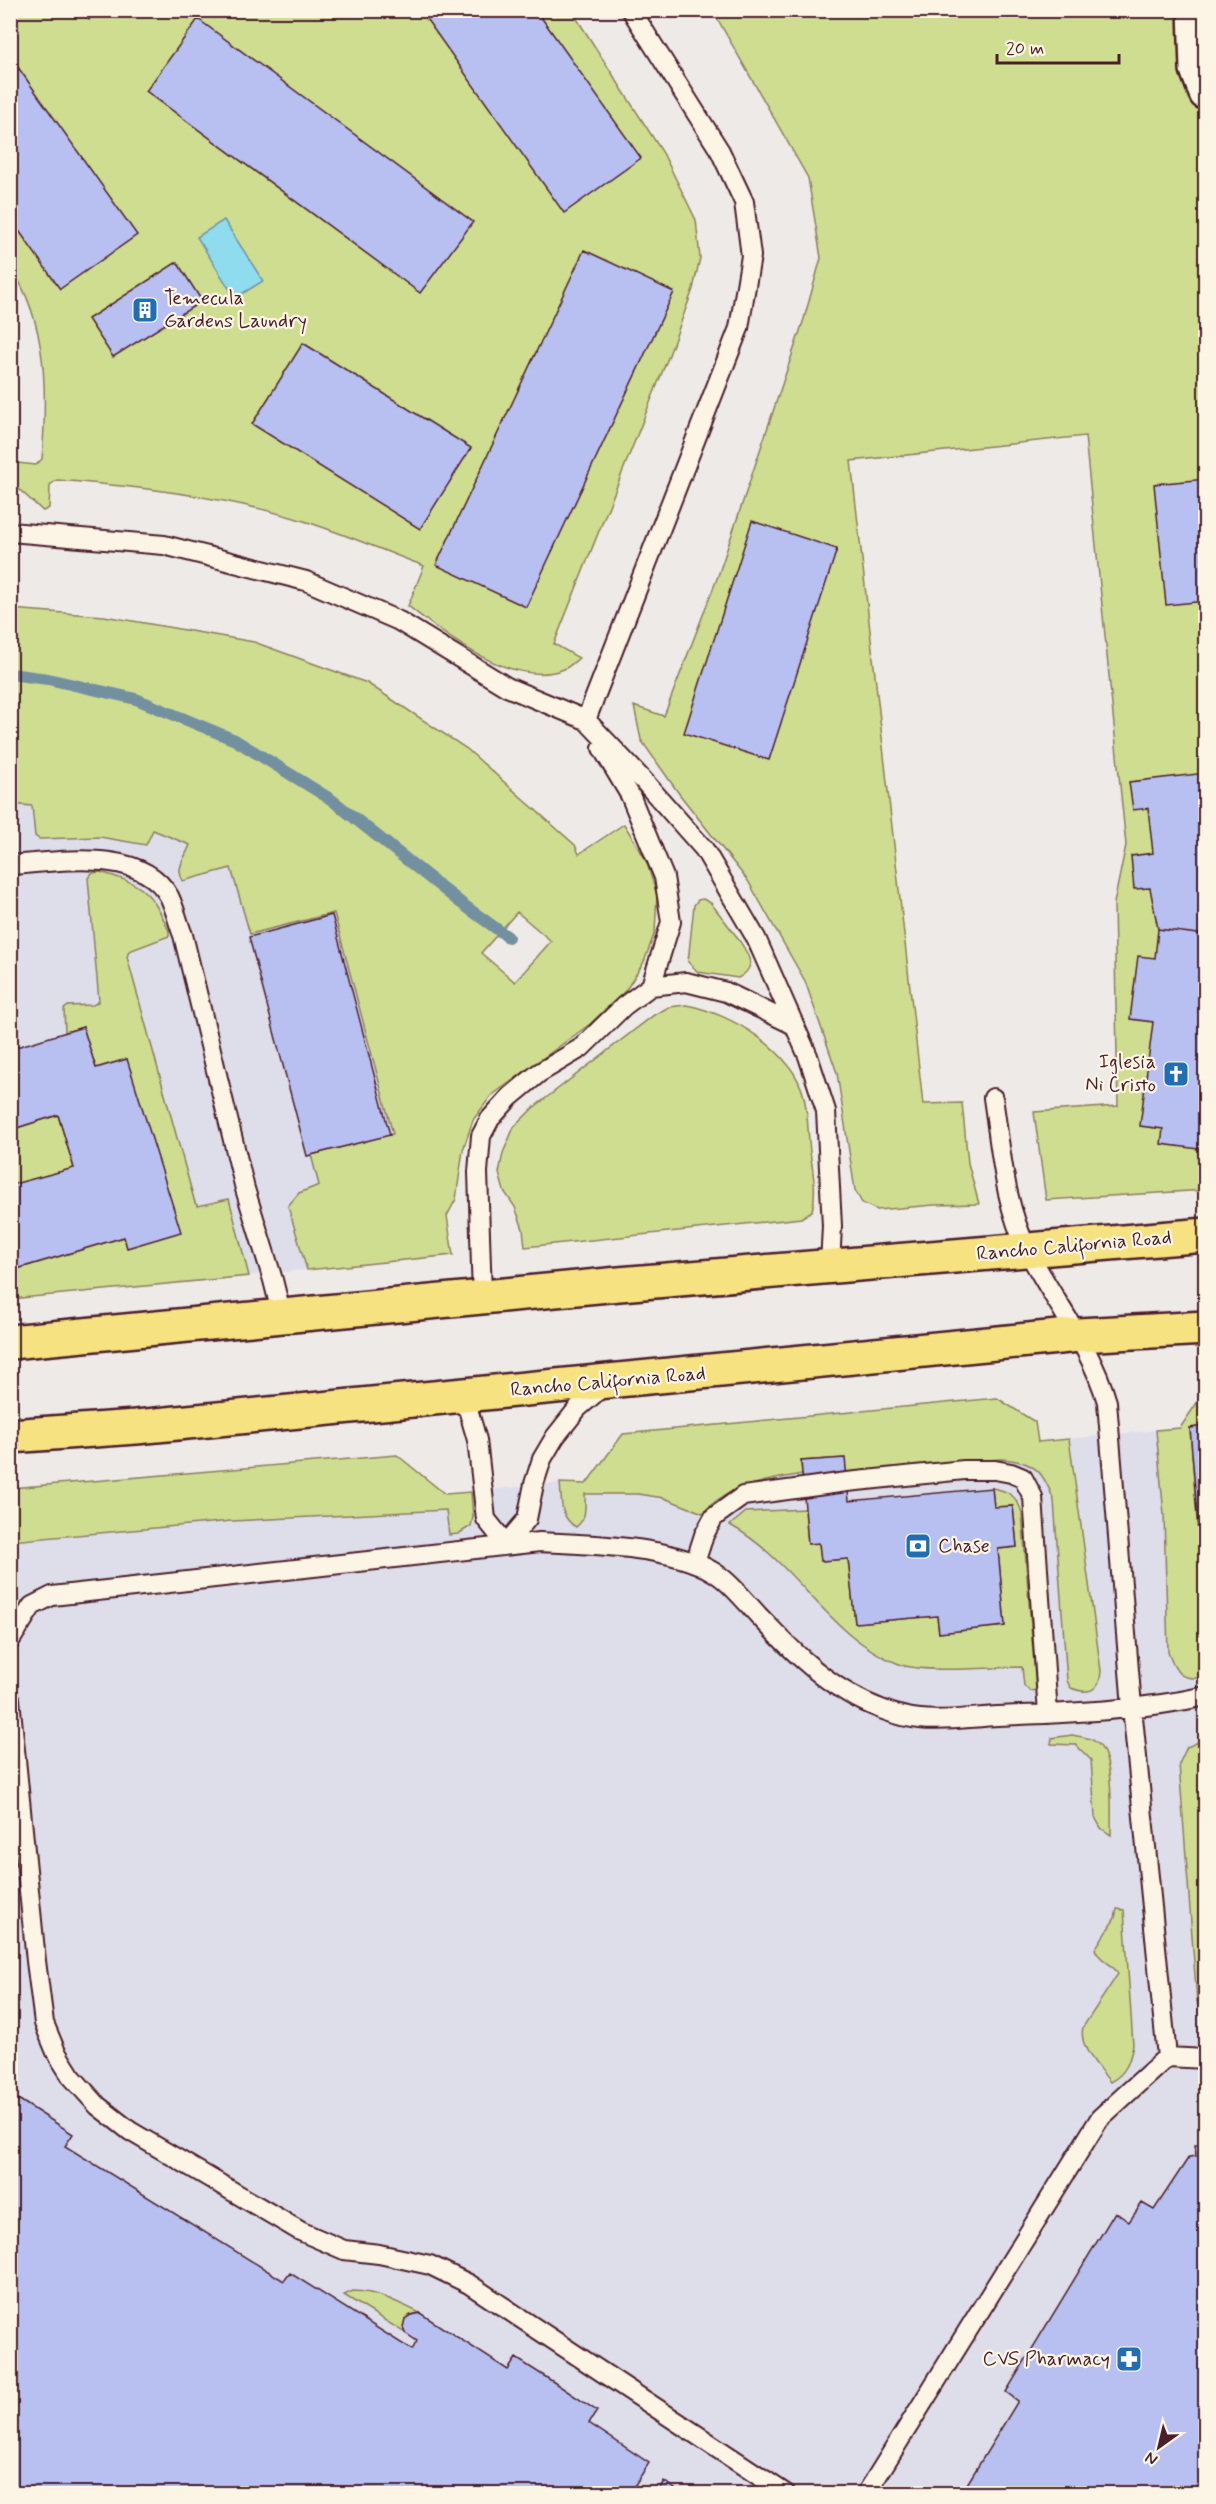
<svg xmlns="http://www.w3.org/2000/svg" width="1216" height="2504" viewBox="0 0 1216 2504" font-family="Mynerve,sans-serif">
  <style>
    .built { fill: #deddea }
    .green { fill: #cfdd90; stroke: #8c7e5e; stroke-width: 1.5; fill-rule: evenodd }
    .water { fill: #8fdcef; stroke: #7390a1; stroke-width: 1.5 }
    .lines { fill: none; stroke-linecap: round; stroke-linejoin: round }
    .stream { stroke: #7390a1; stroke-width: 12 }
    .building { fill: #b8c0f1; stroke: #4a1f2b; stroke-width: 1.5 }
    .service-casing { stroke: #4a1f2b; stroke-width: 22 }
    .minor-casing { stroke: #4a1f2b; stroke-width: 38 }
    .primary-casing { stroke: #4a1f2b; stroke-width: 38 }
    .service { stroke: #fcf5e5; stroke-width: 18 }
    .minor { stroke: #fcf5e5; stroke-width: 33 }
    .primary { stroke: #f6e281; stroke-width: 33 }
    .labels { text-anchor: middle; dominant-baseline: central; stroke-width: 4.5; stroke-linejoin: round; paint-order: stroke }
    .poi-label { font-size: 20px; fill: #4a1f2b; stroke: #fcf5e5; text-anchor: start }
    .street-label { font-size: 20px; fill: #4a1f2b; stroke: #fcf5e5 }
  </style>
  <rect width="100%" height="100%" fill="#eeeae7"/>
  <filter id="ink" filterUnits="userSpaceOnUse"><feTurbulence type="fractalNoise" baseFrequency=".0167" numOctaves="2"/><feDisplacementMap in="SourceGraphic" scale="12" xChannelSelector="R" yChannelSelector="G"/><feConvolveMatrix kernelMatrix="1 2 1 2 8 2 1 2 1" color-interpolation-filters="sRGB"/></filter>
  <g filter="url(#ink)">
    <path class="built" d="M10,804L68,809L153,830L229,862L251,934L334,913L426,1258L11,1299Z
      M1205,1391V2493L11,2494V1488L397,1455L445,1494L560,1483L586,1484L623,1434L997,1398L1035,1422L1038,1442L1179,1428Z"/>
    <path class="green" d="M10,11H572L663,153L696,220L700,258L693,289L669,355L554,644L579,658C574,662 569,667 564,669C513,689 446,636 408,606L424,566C384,551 345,534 304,521C224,496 141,487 57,480L50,485L49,508L43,511L11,482V465L17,463L36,465L42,459C47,395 48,323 11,268Z
      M713,11H1205V1190L1046,1200L1034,1112L1118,1106L1114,903L1126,845L1085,436L851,461L923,1104L962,1103L968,1163L979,1204L934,1205L877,1210L862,1203L855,1190L837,1073L805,981L748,881L680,795L641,740L634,706L664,716L718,576L804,319L821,258L808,178Z
      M10,609L104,616L254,642L367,683L467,749L575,845L579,854L624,824L646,860L657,895L655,932L644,962L626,990L590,1024L491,1096L473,1120L463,1150L456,1199L447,1216L453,1255L307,1270L288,1206L299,1193L319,1185L311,1155L393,1134L334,913L250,934L231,868L183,881C175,868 185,858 190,845L153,830L146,845L100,837L39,839L35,836L32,806L11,804ZM517,912L551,941L515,982L481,953Z
      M100,872C143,884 151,891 169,931V936L129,951L127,957L195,1203L198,1206L229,1199L249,1276L11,1299V1271L124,1237L127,1247V1059L96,1068L83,1027L65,1032L64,1009L68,1006L93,1005L99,1001L88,878L92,873Z
      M703,899L711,903C720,916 750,949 750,964C749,971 744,975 738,978L698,972L688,962L694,905L698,900Z
      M686,1005C730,1013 793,1050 804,1097C808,1114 808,1134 810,1152C813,1171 817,1192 812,1211L801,1218L784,1220L525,1247L523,1229L515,1207L504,1191L499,1173L503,1153L514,1127L533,1108L654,1015L669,1007Z
      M58,1115L74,1168L11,1185V1130Z
      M1205,1391V1426L1190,1428L1205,1624V1678C1181,1680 1176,1675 1168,1652L1164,1515L1156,1430L1180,1428Z
      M997,1398L1035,1422L1038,1442L1069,1439L1101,1671C1100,1691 1089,1695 1071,1688L1067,1681L1054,1501C1043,1470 1034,1461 1000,1459L846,1472L844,1458L801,1461L802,1474C767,1481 728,1484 703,1513L664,1498L638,1494H585C585,1508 587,1518 576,1527C559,1517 562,1501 560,1483L586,1484L623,1434Z
      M397,1455L445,1494L471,1492L473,1517L471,1526L458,1534L449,1535L446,1510L232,1521L11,1541V1488Z
      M992,1488C1009,1491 1017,1496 1022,1513L1036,1690L1030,1691L1024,1686L1022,1667C993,1667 925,1674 899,1664C828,1637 795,1560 730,1525L746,1512L805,1509L808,1544L819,1543L821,1561L848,1559L855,1623L937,1616L939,1633L1005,1626L998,1549L1017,1547L1013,1506L994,1507Z
      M1072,1735C1081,1737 1091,1737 1098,1744C1114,1758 1111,1814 1111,1835L1101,1828L1095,1817L1091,1760L1076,1745L1051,1744L1052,1738Z
      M1205,1739H1206L1205,2020L1197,2002L1179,1764L1187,1747Z
      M1117,1909L1124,1910L1133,2045C1130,2061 1126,2074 1110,2082C1099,2067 1078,2047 1083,2027L1118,1974C1113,1963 1099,1961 1095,1949L1115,1918Z
      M353,2291C376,2291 399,2303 420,2313L411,2315L405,2319V2333L344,2295Z"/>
    <path class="water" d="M224,220L263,281L235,298L197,237Z"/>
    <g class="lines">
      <path class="stream" d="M10,674L48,679L136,699L235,740L332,800L461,903L508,937"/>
    </g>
    <path class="building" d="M77,10H96L89,20Z
      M420,10H536L641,158L564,213Z
      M198,19L473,222L420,293L146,91Z
      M10,56L137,235L60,289L10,218Z
      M584,250L674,292L526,607L436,565Z
      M177,262L202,301L113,357L88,319Z
      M303,343L471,448L420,529L252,424Z
      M1206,479V601L1166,605L1154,484Z
      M752,521L837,549L769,760L684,733Z
      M1206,773V935L1158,929L1150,888L1134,889L1131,856L1153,853L1148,808L1133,810L1129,782Z
      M332,915L390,1135L307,1156L249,937Z
      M1158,929L1206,935V1150L1161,1144L1163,1129L1140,1126L1153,1022L1130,1019L1138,956L1155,958Z
      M83,1027L96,1068L127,1059L181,1232L127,1248L124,1237L10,1271V1185L74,1168L58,1115L10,1130V1049Z
      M1206,1426V1624L1190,1428Z
      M845,1458L849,1501L992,1488L994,1507L1013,1506L1017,1547L998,1549L1005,1626L939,1633L937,1616L855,1623L848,1559L821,1561L819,1543L808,1544L801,1461Z
      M18,2099L73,2134L65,2146L284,2281L290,2273L412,2350L417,2341L405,2333L403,2327L405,2319L411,2315L420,2313L508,2370L516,2358L555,2383L597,2411L589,2423L649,2463L631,2491L635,2494H10V2112Z
      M1206,2144V2494H961L1018,2401L1006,2392L1115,2212L1129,2222L1142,2203L1154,2210L1189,2157L1196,2156L1195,2145Z
      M664,2481L682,2494H656Z"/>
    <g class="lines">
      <g class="service-casing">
        <path id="service" d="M10,532L164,545L306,581L399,621L507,687L586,720L642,779L704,849L756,938L808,1056L826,1111L832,1226L830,1266
          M586,720L739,328L751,256L744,202L720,151L631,10
          M10,865C58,862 141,846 169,896C175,908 178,923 183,935L245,1189L273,1280L282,1316
          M651,986L686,982L726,992L794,1025
          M993,1098C1001,1149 1004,1204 1028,1251C1054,1302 1091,1346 1107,1402L1132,1707L1167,2057L1206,2059
          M482,1297L478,1172L481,1136L490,1119L510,1097L539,1073L581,1048L624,1006L651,986L671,922L664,877L630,795L602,748
          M453,1396L468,1409L477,1440L486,1519L506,1544L527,1519L534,1484L542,1459L555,1437L578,1408L606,1384
          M695,1563L704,1535L714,1517L743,1496L847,1482L964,1470H995L1011,1473L1023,1478L1033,1497L1048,1714
          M10,1641L32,1606L52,1596L540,1542C591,1545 679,1545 721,1577C735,1588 747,1603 759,1616C786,1644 813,1673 848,1693C868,1705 897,1717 920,1719C945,1722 973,1717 998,1716C1067,1713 1138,1711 1206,1696
          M10,1699L36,1961L44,2023L56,2052L71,2076L98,2106L130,2131L300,2231L344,2250L379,2254L430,2265L469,2284L786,2494
          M866,2494L1100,2118L1167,2057"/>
      </g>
      <g class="minor-casing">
        <path id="minor" d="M1195,10L1197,69L1206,93"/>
      </g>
      <g class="primary-casing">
        <path id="primary" d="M10,1342L619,1284L1206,1235
          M10,1436L136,1427L1079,1335L1206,1328"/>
      </g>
      <use href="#service" class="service"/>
      <use href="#minor" class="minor"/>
      <use href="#primary" class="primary"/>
    </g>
  </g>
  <defs>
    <g id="building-square" transform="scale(1.35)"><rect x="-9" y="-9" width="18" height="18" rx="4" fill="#1f6fb2" stroke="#fcf5e5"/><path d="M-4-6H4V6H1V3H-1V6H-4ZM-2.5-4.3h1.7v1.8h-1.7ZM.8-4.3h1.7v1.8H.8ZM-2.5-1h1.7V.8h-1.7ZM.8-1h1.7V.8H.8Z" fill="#fff"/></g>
    <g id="church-square" transform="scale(1.35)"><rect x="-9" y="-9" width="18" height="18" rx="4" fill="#1f6fb2" stroke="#fcf5e5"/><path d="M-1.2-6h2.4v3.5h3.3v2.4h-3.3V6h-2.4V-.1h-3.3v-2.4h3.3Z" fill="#fff"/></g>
    <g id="bank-square" transform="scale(1.35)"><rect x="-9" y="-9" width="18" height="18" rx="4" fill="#1f6fb2" stroke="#fcf5e5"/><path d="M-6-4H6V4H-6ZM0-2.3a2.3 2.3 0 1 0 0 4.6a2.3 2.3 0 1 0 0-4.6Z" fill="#fff"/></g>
    <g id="pharmacy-square" transform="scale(1.35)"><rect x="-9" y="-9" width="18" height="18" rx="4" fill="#1f6fb2" stroke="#fcf5e5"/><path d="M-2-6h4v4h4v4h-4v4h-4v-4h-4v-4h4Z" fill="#fff"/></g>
  </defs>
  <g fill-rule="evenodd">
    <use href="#building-square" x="145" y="310"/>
    <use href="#church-square" x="1176" y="1074"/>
    <use href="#bank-square" x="918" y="1546"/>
    <use href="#pharmacy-square" x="1129" y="2359"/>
  </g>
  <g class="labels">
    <g class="poi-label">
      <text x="164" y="298">Temecula<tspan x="164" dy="23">Gardens Laundry</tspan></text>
      <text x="1156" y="1062" text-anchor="end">Iglesia<tspan x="1156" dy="23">Ni Cristo</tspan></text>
      <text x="938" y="1546">Chase</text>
      <text x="1110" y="2359" text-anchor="end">CVS Pharmacy</text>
    </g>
    <g class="street-label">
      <text transform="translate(1074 1246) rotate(-5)">Rancho California Road</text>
      <text transform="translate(608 1382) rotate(-5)">Rancho California Road</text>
    </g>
  </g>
  <rect width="1216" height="2504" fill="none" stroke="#fcf5e5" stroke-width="36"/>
  <rect x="18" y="18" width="1180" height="2468" fill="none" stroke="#4a1f2b" stroke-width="2" filter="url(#ink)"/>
  <g transform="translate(1159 2447) rotate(214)" stroke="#fcf5e5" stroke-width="4.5" paint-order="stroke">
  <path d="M0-4.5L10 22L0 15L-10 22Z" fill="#4a1f2b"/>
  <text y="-9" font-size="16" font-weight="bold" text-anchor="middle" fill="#4a1f2b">N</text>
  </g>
  <path d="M997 54v9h122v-9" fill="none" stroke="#4a1f2b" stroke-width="3"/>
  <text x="1006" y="54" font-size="18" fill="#4a1f2b" stroke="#fcf5e5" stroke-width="4.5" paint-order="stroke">20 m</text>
</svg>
